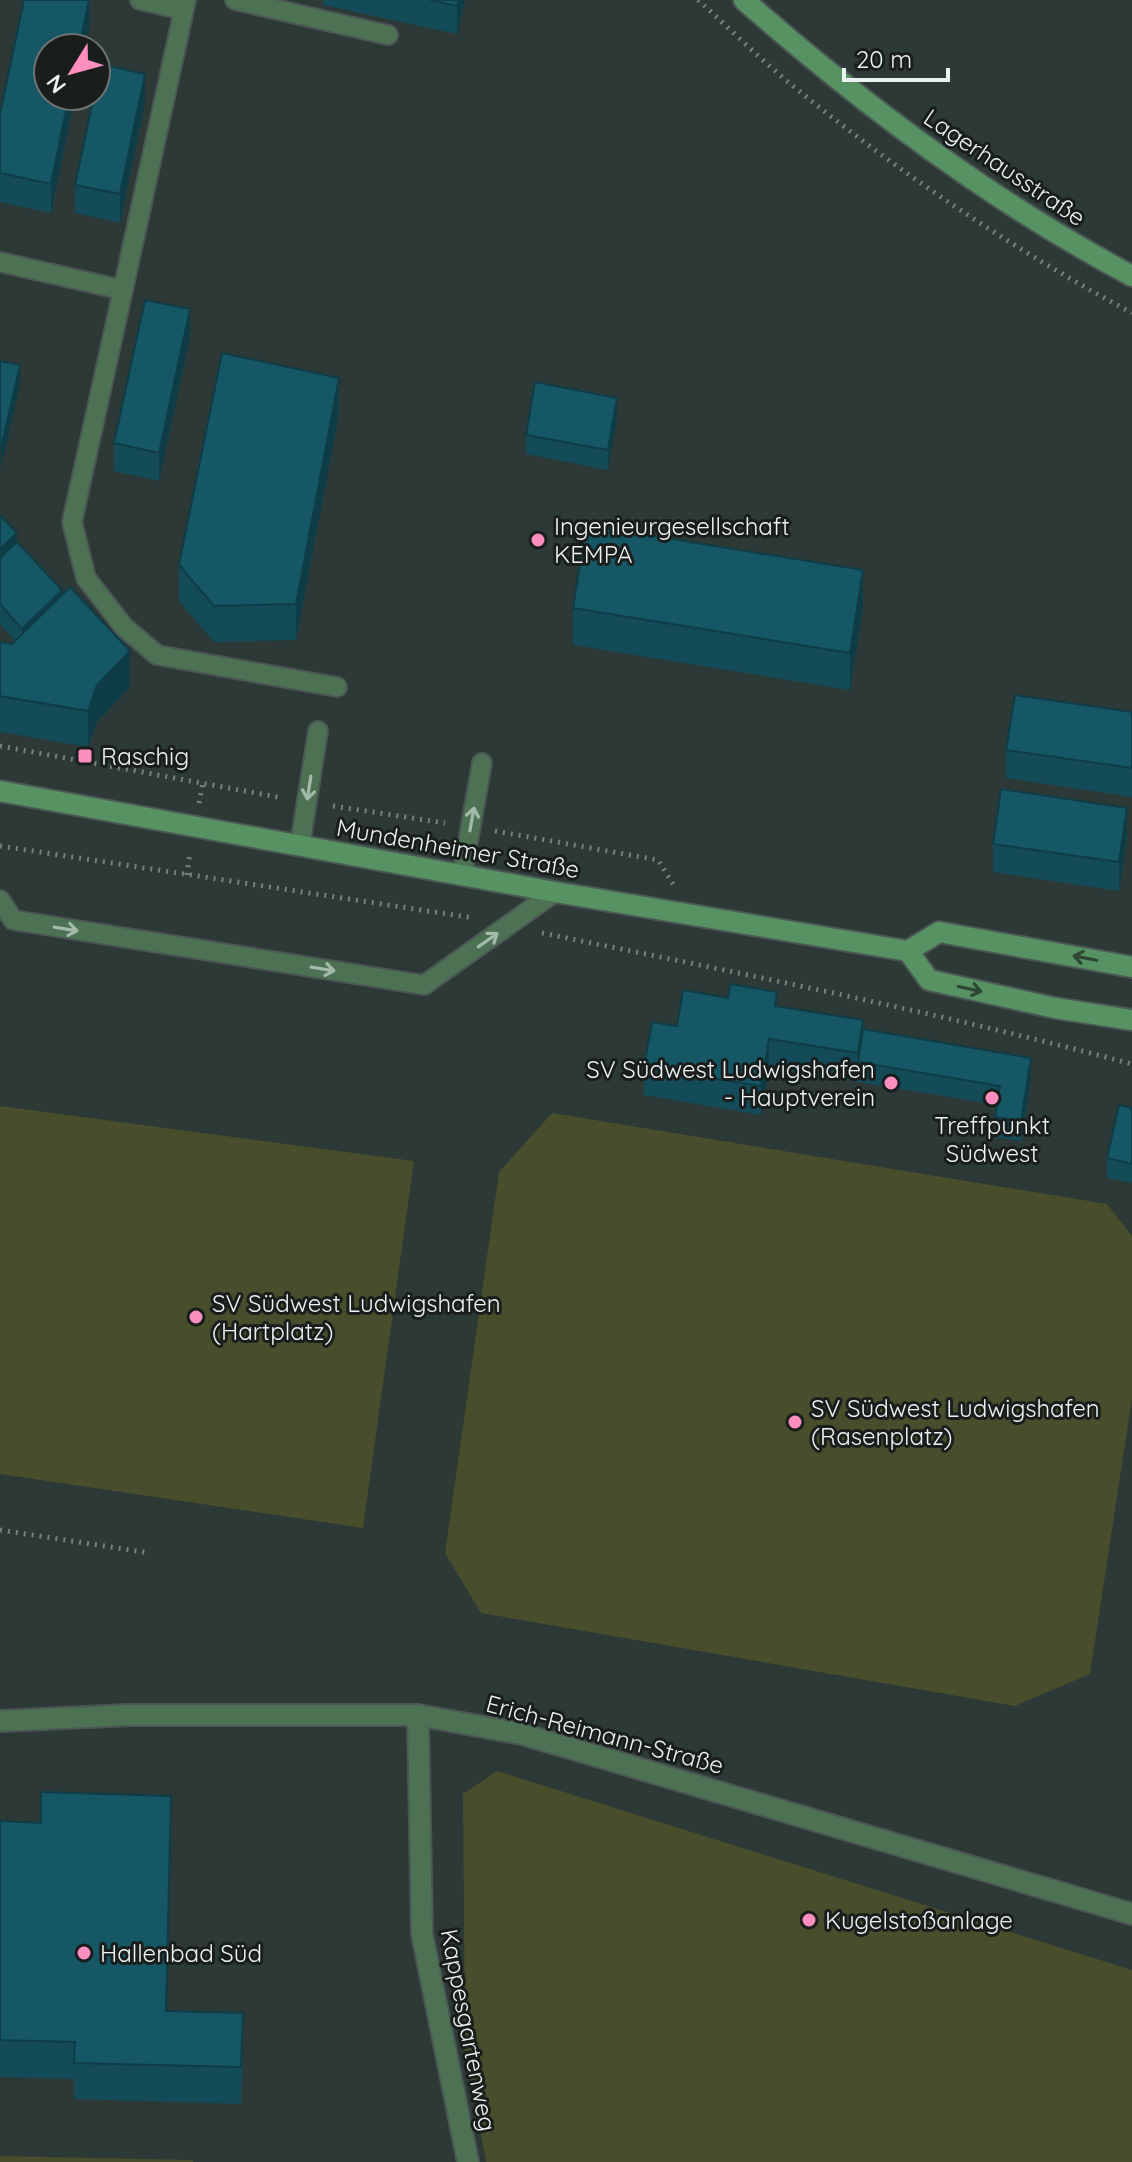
<svg xmlns="http://www.w3.org/2000/svg" width="1132" height="2162" viewBox="0 0 1132 2162" font-family="Quicksand,sans-serif">
  <style>
    .green { fill: #484d2c }
    .lines { fill: none; stroke-linecap: round; stroke-linejoin: round }
    .lane-casing { stroke: #4b5754; stroke-width: 22 }
    .street-casing { stroke: #4b5754; stroke-width: 24 }
    .secondary-casing { stroke: #4b5754; stroke-width: 24 }
    .path { stroke: #77827f; stroke-width: 5; stroke-dasharray: 2 6; stroke-linecap: butt }
    .lane { stroke: #4c7253; stroke-width: 18 }
    .street { stroke: #4c7253; stroke-width: 20 }
    .secondary { stroke: #569262; stroke-width: 20 }
    .wall { fill: #134b58 }
    .shaded-wall { fill: #0f3d47 }
    .building { fill: #165766; stroke: #0f3d47; stroke-width: 2 }
    .oneway { stroke: #a3b9aa }
    .oneway2 { stroke: #2e4735 }
    .poi-dot { fill: #fd8ec0; stroke: #191e1d; stroke-width: 3 }
    .labels { text-anchor: middle; dominant-baseline: central; stroke-width: 6; stroke-linejoin: round; paint-order: stroke }
    .street-label { font-size: 24px; fill: #ebf3f2; stroke: #191e1d }
    .poi-label { font-size: 24px; fill: #ebf3f2; stroke: #191e1d; text-anchor: start }
  </style>
  <rect width="100%" height="100%" fill="#2c3936"/>
  <path class="green" d="M0,1106L414,1161L363,1528L0,1474Z
    M552,1113L1107,1204L1132,1236V1398L1090,1674L1015,1706L481,1613L445,1553L499,1172Z
    M497,1771L1132,1970V2162H486L465,2050L463,1794Z
    M0,2156L193,2160V2162H0Z"/>
  <g class="lines">
    <g class="lane-casing">
      <path id="lane" d="M140,0L184,10
        M235,0L388,35
        M0,262L123,290L186,0
        M123,290L72,522L86,578L124,627L157,655L337,687
        M300,845L318,731
        M462,875L482,763
        M0,900L13,920L424,985L555,892"/>
    </g>
    <g class="street-casing">
      <path id="street" d="M418,1715L422,1934L468,2162
        M0,1721L130,1715H418L522,1734L1132,1914"/>
    </g>
    <g class="secondary-casing">
      <path id="secondary" d="M744,0C864,106 991,201 1132,276
        M0,791L555,892L908,951L939,932L1132,967
        M908,951L929,980L1055,1008L1132,1020"/>
    </g>
    <path class="path" d="M698,0C729,28 760,59 793,86C899,173 1011,248 1132,313
      M0,746L283,798
      M199,803L203,783
      M333,806L445,823
      M495,831L658,860L673,884
      M0,846L474,918
      M187,875L190,852
      M542,933C739,973 937,1012 1132,1064
      M0,1530L150,1553"/>
    <use href="#lane" class="lane"/>
    <use href="#street" class="street"/>
    <use href="#secondary" class="secondary"/>
  </g>
  <path class="wall" d="M90,0V24L48,96H75L51,213L0,202V114Z
    M323,0H465L457,34L323,5Z
    M145,102L120,223L75,213V185Z
    M190,338L159,481L114,471V443Z
    M339,414L296,640L214,642L179,601V565Z
    M617,418L608,470L526,454V435Z
    M0,516L17,542L62,594L130,687L97,722L88,747L0,732V642L12,644L15,641L0,624Z
    M863,607L850,690L573,645V608Z
    M1132,712V797L1006,778V750Z
    M1127,836L1119,891L993,872V844Z
    M777,1006L1031,1078L1021,1141L995,1137V1117L997,1105L769,1067L761,1115L644,1095V1067L677,1026Z
    M1132,1108V1183L1107,1178V1158Z
    M0,1821L171,1832L167,2011L243,2049L241,2104L74,2099V2079L0,2077Z"/>
  <path class="shaded-wall" d="M89,0L90,24L85,48H79Z
    M459,0H465L457,34V6Z
    M145,74V102L120,223V194Z
    M69,96H75L51,213V184Z
    M190,309V338L159,481V453Z
    M20,365V385L1,468V448Z
    M339,378V414L296,640V604Z
    M617,398V418L608,470V450Z
    M17,533V561L0,577V549Z
    M863,570V607L850,690V653Z
    M62,590V609L22,648V629Z
    M130,651V687L97,722L88,747V711L97,685Z
    M1127,808V836L1119,891V862Z
    M769,1039V1067L761,1115V1086Z
    M1031,1058V1078L1021,1141V1121Z
    M171,1796V1832L166,2047V2011Z"/>
  <path class="building" d="M24,0H89L79,48H48V96H69L51,184L0,173V114Z
    M430,0H459L457,6Z
    M100,64L145,74L120,194L75,185L94,96H96V85Z
    M145,300L190,309L159,453L114,443Z
    M222,353L339,378L296,604L214,606L179,565Z
    M0,361L20,365L1,448H0Z
    M535,382L617,398L608,450L526,435Z
    M0,515L17,533L0,549Z
    M586,525L863,570L850,653L573,608Z
    M17,542L62,590L22,629L0,604V558Z
    M70,587L130,651L97,685L88,711L0,696V642L12,644Z
    M1015,695L1132,712V768L1006,750Z
    M1001,789L1127,808L1119,862L993,844Z
    M730,984L777,992L775,1006L863,1020L858,1053L769,1039L761,1086L644,1067L652,1022L677,1026L683,990L728,998Z
    M863,1029L1031,1058L1021,1121L995,1117L1000,1086L858,1062Z
    M1119,1105L1132,1108V1164L1107,1158Z
    M41,1792L171,1796L166,2011L243,2013L241,2067L74,2063L75,2042L0,2040V1821L41,1823Z"/>
  <defs><path id="oneway-shaft" d="M-6 0H5M1.5-3L5.5 0L1.5 3" fill="none" stroke-width="1.6" stroke-linecap="round" stroke-linejoin="round" transform="scale(2)"/></defs>
  <g class="oneway">
    <use href="#oneway-shaft" transform="translate(309 788) rotate(99)"/>
    <use href="#oneway-shaft" transform="translate(472 819) rotate(-80)"/>
    <use href="#oneway-shaft" transform="translate(66 929) rotate(9)"/>
    <use href="#oneway-shaft" transform="translate(488 940) rotate(-35)"/>
    <use href="#oneway-shaft" transform="translate(323 969) rotate(9)"/>
  </g>
  <g class="oneway2">
    <use href="#oneway-shaft" transform="translate(1085 958) rotate(-169)"/>
    <use href="#oneway-shaft" transform="translate(970 989) rotate(12)"/>
  </g>
  <g class="poi-dot">
    <circle cx="538" cy="540" r="8"/>
    <rect x="77" y="748" width="16" height="16" rx="4"/>
    <circle cx="891" cy="1083" r="8"/>
    <circle cx="992" cy="1098" r="8"/>
    <circle cx="196" cy="1317" r="8"/>
    <circle cx="795" cy="1422" r="8"/>
    <circle cx="809" cy="1920" r="8"/>
    <circle cx="84" cy="1953" r="8"/>
  </g>
  <g class="labels">
    <g class="street-label">
      <text transform="translate(1005 167) rotate(34)">Lagerhausstraße</text>
      <text transform="translate(458 848) rotate(10)">Mundenheimer Straße</text>
      <text transform="translate(605 1734) rotate(15)">Erich-Reimann-Straße</text>
      <text transform="translate(469 2030) rotate(79)">Kappesgartenweg</text>
    </g>
    <g class="poi-label">
      <text x="554" y="526">Ingenieurgesellschaft<tspan x="554" dy="28">KEMPA</tspan></text>
      <text x="101" y="756">Raschig</text>
      <text x="875" y="1069" text-anchor="end">SV Südwest Ludwigshafen<tspan x="875" dy="28">- Hauptverein</tspan></text>
      <text x="992" y="1125" text-anchor="middle">Treffpunkt<tspan x="992" dy="28">Südwest</tspan></text>
      <text x="212" y="1303">SV Südwest Ludwigshafen<tspan x="212" dy="28">(Hartplatz)</tspan></text>
      <text x="811" y="1408">SV Südwest Ludwigshafen<tspan x="811" dy="28">(Rasenplatz)</tspan></text>
      <text x="825" y="1920">Kugelstoßanlage</text>
      <text x="100" y="1953">Hallenbad Süd</text>
    </g>
  </g>
  <g transform="translate(72 72) rotate(233)"><circle r="38" fill="#191e1d" stroke="#6d7372" stroke-width="2"/>
  <path d="M0-6L14 30L0 20L-14 30Z" fill="#fd8ec0"/>
  <text y="-12" font-size="22" font-weight="bold" text-anchor="middle" fill="#ebf3f2">N</text>
  </g>
  <path d="M844 68v12h104v-12" fill="none" stroke="#ebf3f2" stroke-width="4"/>
  <text x="856" y="68" font-size="24" fill="#ebf3f2" stroke="#191e1d" stroke-width="6" paint-order="stroke">20 m</text>
</svg>
